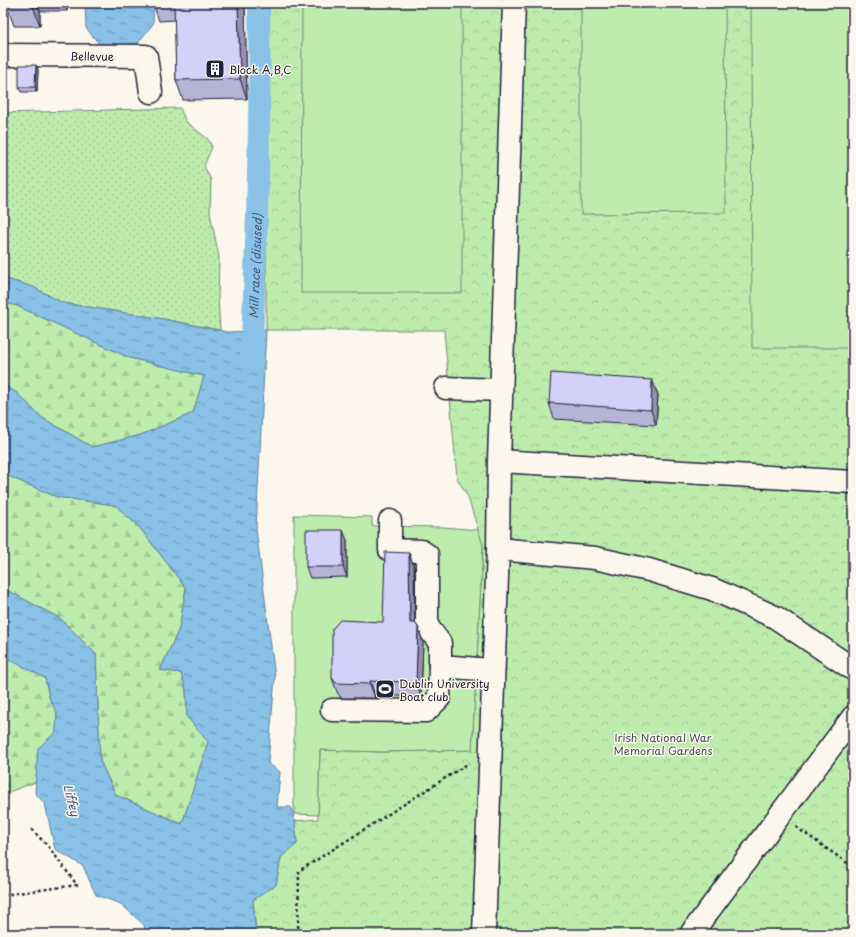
<svg xmlns="http://www.w3.org/2000/svg" width="856" height="937" viewBox="0 0 856 937" font-family="'Playpen Sans',sans-serif">
  <style>
    .grass { fill: url(#grass-dots); stroke: #708874 }
    .forest { fill: url(#forest-firs); stroke: #708874 }
    .park { fill: url(#park-crowns); stroke: #708874 }
    .pitch { fill: #bdedad; stroke: #708874 }
    .water { fill: url(#water-ripples); stroke: #6081a2 }
    .lines { fill: none; stroke-linecap: round; stroke-linejoin: round }
    .canal { stroke: #89c1e7; stroke-width: 22 }
    .minor-casing { stroke: #22223b; stroke-width: 25 }
    .path { stroke: #22223b; stroke-width: 2.5; stroke-dasharray: 3 3; stroke-linecap: butt }
    .minor { stroke: #fbf7ec; stroke-width: 22 }
    .wall { fill: #b5b3d6; stroke: #22223b }
    .shaded-wall { fill: #9492ae; stroke: #22223b }
    .building { fill: #d3d0f9; stroke: #22223b }
    .labels { text-anchor: middle; dominant-baseline: central; stroke-width: 3; stroke-linejoin: round; paint-order: stroke }
    .street-label { font-size: 11px; fill: #22223b; stroke: #fbf7ec }
    .poi-label { font-size: 11px; fill: #22223b; stroke: #fbf7ec; text-anchor: start }
    .park-label { font-size: 11px; fill: #495558; stroke: #fbf7ec }
    .water-label { font-size: 12px; font-style: italic; fill: #465a77; stroke: #fbf7ec }
  </style>
  <defs>
    <pattern id="grass-dots" width="8" height="8" patternUnits="userSpaceOnUse"><rect width="8" height="8" fill="#bdedad"/><path d="M2 2h.1M6 6h.1" fill="none" stroke="#a2cb96" stroke-width="1.8" stroke-linecap="round"/></pattern>
    <pattern id="forest-firs" width="22" height="20" patternUnits="userSpaceOnUse"><rect width="22" height="20" fill="#bdedad"/><path d="M5 1l3.5 6h-7zM16 11l3.5 6h-7z" fill="#a2cb96"/></pattern>
    <pattern id="park-crowns" width="20" height="18" patternUnits="userSpaceOnUse"><rect width="20" height="18" fill="#bdedad"/><path d="M2 6a3 3 0 1 1 6 0M12 15a3 3 0 1 1 6 0" fill="none" stroke="#a2cb96"/></pattern>
    <pattern id="water-ripples" width="26" height="14" patternUnits="userSpaceOnUse"><rect width="26" height="14" fill="#89c1e7"/><path d="M2 4q2-2 4 0t4 0M15 11q2-2 4 0t4 0" fill="none" stroke="#709cbc"/></pattern>
  </defs>
  <rect width="100%" height="100%" fill="#fbf7ec"/>
  <filter id="ink" filterUnits="userSpaceOnUse"><feTurbulence type="fractalNoise" baseFrequency=".025" numOctaves="2"/><feDisplacementMap in="SourceGraphic" scale="8" xChannelSelector="R" yChannelSelector="G"/><feConvolveMatrix kernelMatrix="1 2 1 2 8 2 1 2 1" color-interpolation-filters="sRGB"/></filter>
  <g filter="url(#ink)">
    <path class="grass" d="M180,108L186,122L208,139L212,147L204,166L211,180L210,213L219,257L218,298L220,330L158,318L63,303L33,287L3,278V113Z"/>
    <path class="forest" d="M3,302L17,306L130,358L204,376L193,413L141,435L92,447L41,417L17,393L3,385Z
      M3,467L8,476L57,497L115,505L140,528L186,588L179,629L160,670L181,673L186,690L187,717L208,742L182,824L116,795L100,761L96,654L61,619L3,588Z
      M3,656L45,678L49,697L57,713L56,732L38,751L36,782L3,794Z"/>
    <path class="park" d="M267,3H853V934H256L253,900L276,885L281,857L297,844L295,821L318,819L320,750L383,752L472,750L483,546L468,497L457,478L444,330H266Z"/>
    <path class="pitch" d="M581,3H725L726,213L581,214Z
      M751,3H853V348H752Z
      M302,5H462V293H301Z
      M294,515L372,517V526L443,527L478,530L483,545L472,750L383,752L320,750L318,815L294,814Z"/>
    <path class="water" d="M85,3H154L153,24L137,44L100,45L86,28Z
      M3,278L33,287L63,303L158,318L227,332L266,330L256,529L275,677L268,763L280,772L277,807H291L295,821L297,844L281,857L276,885L253,900L256,934H146L144,925L121,904L96,895L83,866L55,849L45,804L35,793L38,748L56,732L57,713L49,697L45,678L3,656V588L61,619L96,654L100,761L116,795L182,824L208,742L187,717L186,690L181,673L160,670L179,629L186,588L140,528L115,505L57,497L8,476L3,467V385L17,393L41,417L92,447L141,435L193,413L204,376L130,358L17,306L3,302Z"/>
    <g class="lines">
      <path class="canal" id="s1" d="M251,360C257,241 261,122 259,3"/>
      <g class="minor-casing">
        <g id="minor">
          <path id="s2" d="M3,55L146,56L151,92"/>
          <path d="M446,388L501,390"/>
          <path d="M499,461L853,482"/>
          <path d="M390,521V550L421,551L427,555V626L440,643V666L492,670"/>
          <path d="M498,549L595,558L649,570L712,589L775,617L853,669"/>
          <path d="M332,710L426,711L439,698L440,666"/>
          <path d="M484,934L498,549L499,461L514,3"/>
          <path d="M691,934L853,717"/>
        </g>
      </g>
      <path class="path" d="M796,827L853,867
        M3,895L77,885L48,846L31,829
        M298,934L299,871L469,763"/>
      <use href="#minor" class="minor"/>
    </g>
    <path class="wall" d="M6,3H67V11H40V26H14Z
      M153,3H245L247,99L183,100L176,80L175,20L159,21Z
      M36,65L38,70L37,92H21L19,87Z
      M652,380L658,395L656,425L554,419L549,403Z
      M347,540V577L310,578L306,567Z
      M409,553L414,567L415,623L418,627L423,642L421,697L375,695V698H341L337,692L332,678L383,622Z"/>
    <path class="shaded-wall" d="M32,3H37L40,11V26Z
      M65,3H67V11Z
      M238,3H245L247,99L240,79Z
      M36,65L38,70L37,92L35,87Z
      M652,380L658,395L656,425L651,410Z
      M343,530L347,540V577L343,567Z
      M409,553L414,567L415,637L410,623Z
      M418,627L423,642L421,697L416,682Z
      M370,681L375,695V698L370,684Z"/>
    <path class="building" d="M174,3H238L240,79L176,80Z
      M19,65H36L35,87H19Z
      M551,373L652,380L651,410L549,403Z
      M306,530H343V567H306Z
      M385,552L409,553L410,623H415L418,627L416,682L370,681V684L336,683L332,678V629L340,620L383,622Z"/>
  </g>
  <defs>
    <g id="building-square" transform="scale(1)"><rect x="-9" y="-9" width="18" height="18" rx="4" fill="#22223b" stroke="#fbf7ec"/><path d="M-4-6H4V6H1V3H-1V6H-4ZM-2.5-4.3h1.7v1.8h-1.7ZM.8-4.3h1.7v1.8H.8ZM-2.5-1h1.7V.8h-1.7ZM.8-1h1.7V.8H.8Z" fill="#fff"/></g>
    <g id="stadium-square" transform="scale(1)"><rect x="-9" y="-9" width="18" height="18" rx="4" fill="#22223b" stroke="#fbf7ec"/><path d="M0-5a6.5 5 0 1 0 0 10a6.5 5 0 1 0 0-10ZM-3.5-1.8h7v3.6h-7Z" fill="#fff"/></g>
  </defs>
  <g fill-rule="evenodd">
    <use href="#building-square" x="215" y="69"/>
    <use href="#stadium-square" x="385" y="689"/>
  </g>
  <g class="labels">
    <g class="street-label">
      <text stroke="none"><textPath href="#s2" startOffset="89">Bellevue</textPath></text>
    </g>
    <g class="poi-label">
      <text x="229" y="69">Block A,B,C</text>
      <text x="399" y="683">Dublin University<tspan x="399" dy="13">Boat club</tspan></text>
    </g>
    <g class="park-label">
      <text x="663" y="737">Irish National War<tspan x="663" dy="13">Memorial Gardens</tspan></text>
    </g>
    <g class="water-label">
      <text stroke="none"><textPath href="#s1" startOffset="94">Mill race (disused)</textPath></text>
      <text transform="translate(72 800) rotate(76)">Liffey</text>
    </g>
  </g>
  <rect width="856" height="937" fill="none" stroke="#fbf7ec" stroke-width="16"/>
  <rect x="8" y="8" width="840" height="921" fill="none" stroke="#22223b" stroke-width="1.5" filter="url(#ink)"/>
</svg>
